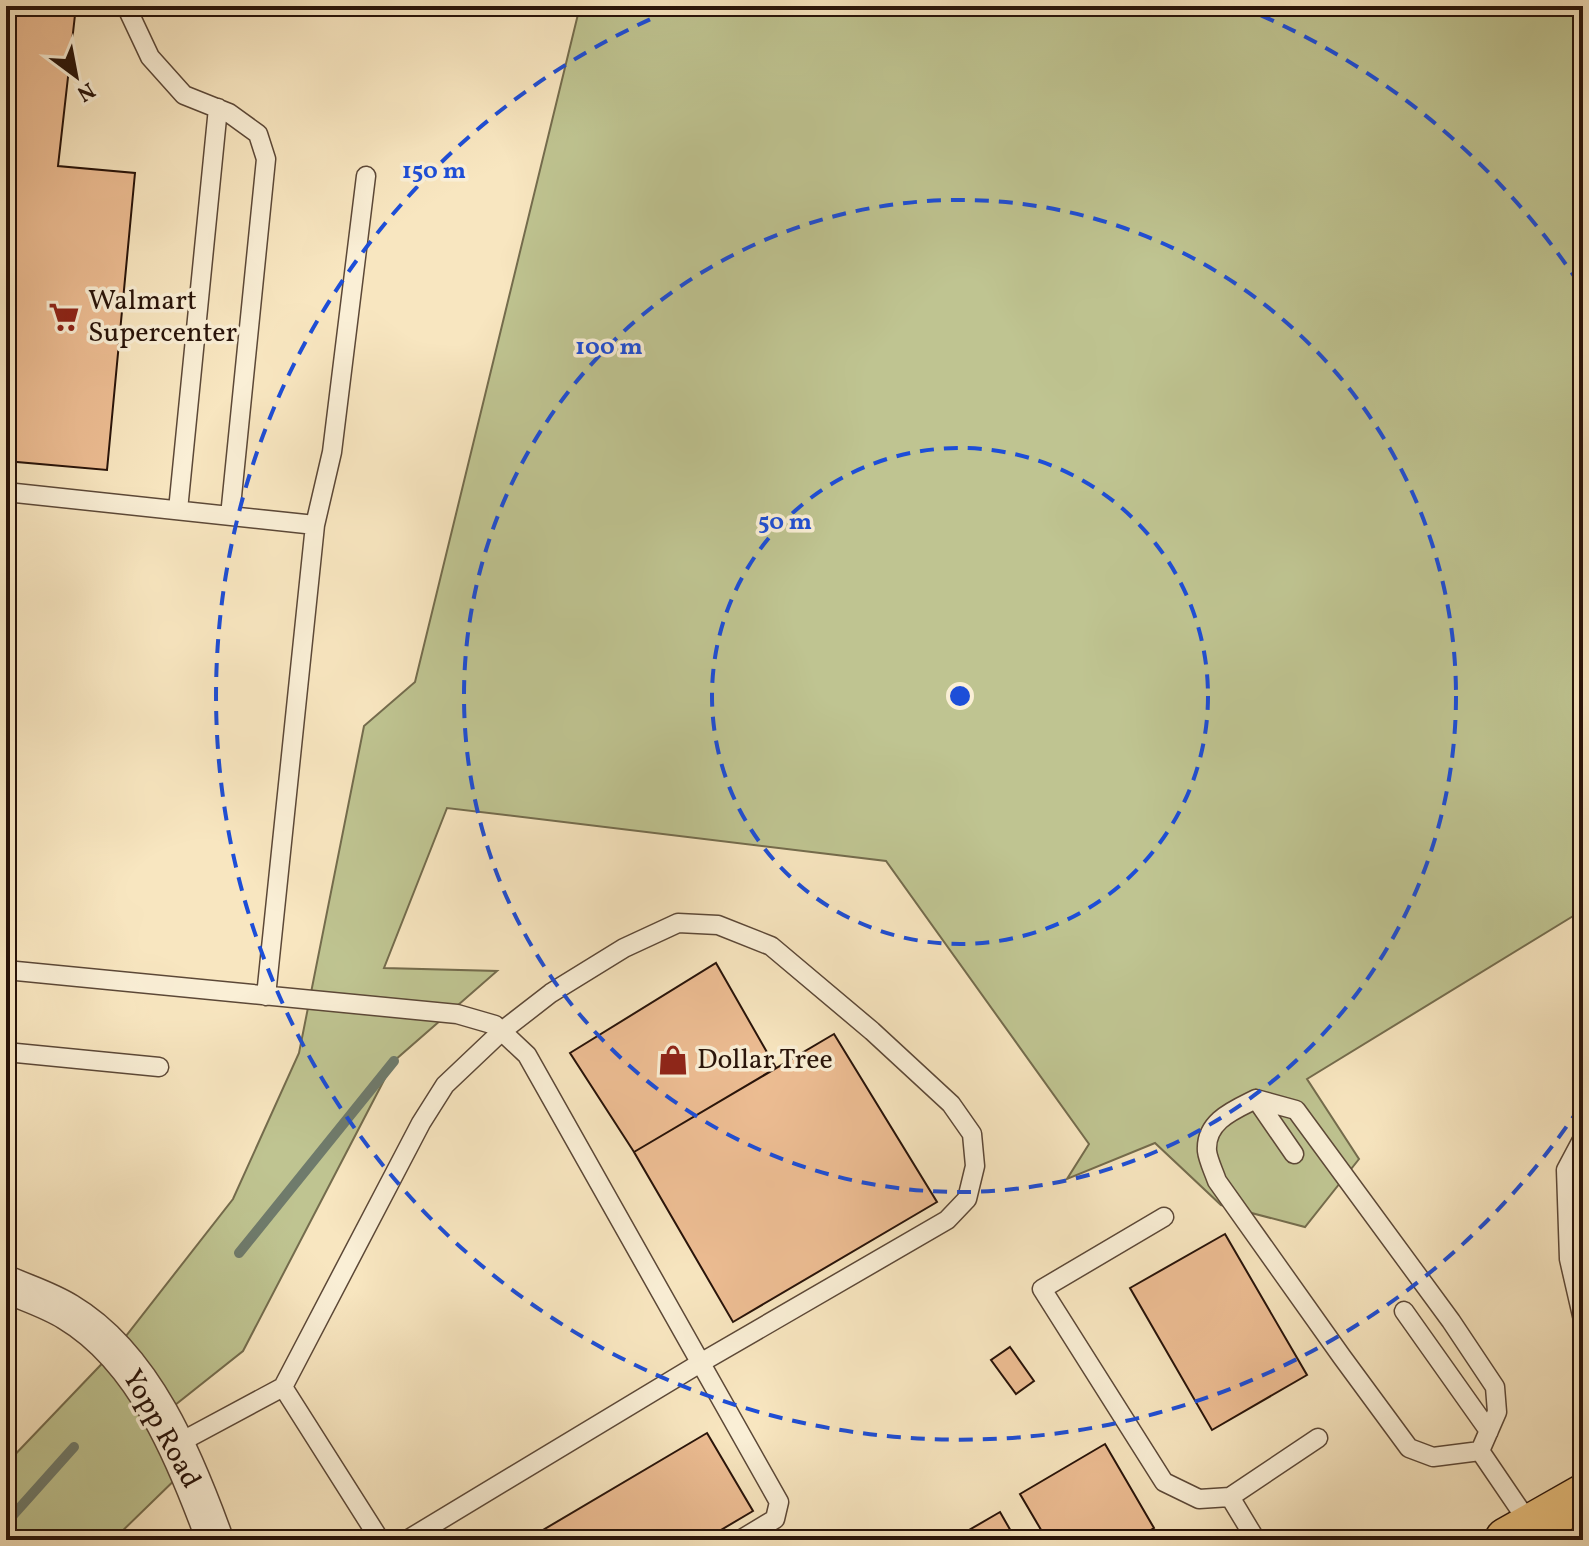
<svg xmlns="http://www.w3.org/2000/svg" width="1589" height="1546" viewBox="0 0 1589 1546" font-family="Vollkorn,serif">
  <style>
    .green { fill: #bfc491; stroke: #746c4d; stroke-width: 2 }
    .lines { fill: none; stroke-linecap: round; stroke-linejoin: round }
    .stream { stroke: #6f7b6c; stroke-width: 10 }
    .building { fill: #edbd93; stroke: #281309; stroke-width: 2 }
    .lane-casing { stroke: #5c4837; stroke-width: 21 }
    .street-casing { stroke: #5c4837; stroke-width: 39 }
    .primary-casing { stroke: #281309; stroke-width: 47 }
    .lane { stroke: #faefd6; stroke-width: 18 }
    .street { stroke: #faefd6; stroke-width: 36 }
    .primary { stroke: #ecc380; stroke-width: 44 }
    .ring { fill: none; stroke: #1d4ed8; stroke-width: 4; stroke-dasharray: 14 10 }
    .labels { text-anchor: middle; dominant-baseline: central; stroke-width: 7; stroke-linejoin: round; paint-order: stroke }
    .poi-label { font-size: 28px; fill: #281309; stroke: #faefd6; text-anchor: start }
    .street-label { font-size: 28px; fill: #281309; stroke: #faefd6 }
    .centre { fill: #1d4ed8; stroke: #faefd6; stroke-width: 4 }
    .ring-label { font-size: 24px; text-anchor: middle; font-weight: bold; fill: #1d4ed8; stroke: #faefd6; stroke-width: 7; stroke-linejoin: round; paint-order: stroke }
  </style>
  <rect width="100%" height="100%" fill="#f8e6c0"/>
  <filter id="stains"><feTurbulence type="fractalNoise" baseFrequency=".0025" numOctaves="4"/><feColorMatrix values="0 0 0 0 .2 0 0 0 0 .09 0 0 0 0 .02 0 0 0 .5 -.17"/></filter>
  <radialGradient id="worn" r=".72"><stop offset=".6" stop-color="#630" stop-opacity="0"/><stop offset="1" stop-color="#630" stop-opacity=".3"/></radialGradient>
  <path class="green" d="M580,6H1583V910L1307,1079L1359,1159L1305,1227L1221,1205L1155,1143L1067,1179L1089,1144L886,861L447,808L384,968L497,971L394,1061L243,1351L160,1417L188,1467L113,1540H6V1464L115,1350L233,1199L299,1053L364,726L415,682Z
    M1583,1497V1540H1507Z"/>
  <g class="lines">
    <path class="stream" d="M239,1253L394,1061
      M6,1523L74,1447"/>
  </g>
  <path class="building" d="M6,6H76L58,166L135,173L107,470L6,461Z
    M716,963L776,1068L634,1152L570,1053Z
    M834,1034L937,1202L733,1322L634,1152Z
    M1225,1234L1307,1375L1212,1430L1130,1288Z
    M1010,1347L1034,1381L1016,1394L991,1360Z
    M707,1433L753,1511L704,1540H526Z
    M1105,1444L1154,1528L1134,1540H1047L1020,1494Z
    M1000,1512L1016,1540H958L957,1537Z"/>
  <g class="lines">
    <g class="lane-casing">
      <path id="lane" d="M126,6L150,57L184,95L229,113L258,134L266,159L230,516
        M6,492L315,525
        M178,510L218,108
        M6,970L457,1014L495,1025L527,1055L779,1502L775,1519L740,1540
        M266,996L315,525L332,452L366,176
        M6,1052L159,1067
        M1256,1099L1296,1110L1451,1321L1495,1387L1497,1412L1480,1451L1433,1457L1409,1448L1342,1357L1217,1181C1214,1172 1208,1160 1207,1151C1205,1121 1234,1110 1256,1099Z
        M1256,1099L1294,1154
        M1583,1138L1566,1170L1569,1259L1583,1320
        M1164,1217L1042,1289L1164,1482L1199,1499L1230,1497
        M1404,1311L1489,1431
        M283,1387L380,1540
        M175,1445L283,1387L421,1123L445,1085L502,1031L551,993L624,948L678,923L718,925L771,946L872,1031L951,1104L972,1134L975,1166L967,1199L947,1220L702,1362L407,1540
        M1480,1451L1531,1526
        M1256,1540L1230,1497L1318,1438"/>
    </g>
    <g class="street-casing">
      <path id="street" d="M6,1284C26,1293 49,1300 68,1312C145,1358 186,1460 215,1540"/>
    </g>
    <g class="primary-casing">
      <path id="primary" d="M1507,1540L1583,1497"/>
    </g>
    <use href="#lane" class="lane"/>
    <use href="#street" class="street"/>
    <use href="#primary" class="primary"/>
  </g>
  <g class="ring">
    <circle cx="960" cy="696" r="248"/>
    <circle cx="960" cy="696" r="496"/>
    <path d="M1580 1107A744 744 0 1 1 681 6M1239 6A744 744 0 0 1 1580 285"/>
  </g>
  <defs>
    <g id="supermarket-bare" transform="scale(2.4)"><path d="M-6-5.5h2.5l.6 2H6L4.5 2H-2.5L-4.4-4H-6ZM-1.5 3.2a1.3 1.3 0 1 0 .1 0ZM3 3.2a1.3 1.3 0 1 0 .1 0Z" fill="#8f2418" stroke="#faefd6" stroke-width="2.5" paint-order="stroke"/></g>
    <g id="shop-bare" transform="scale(2.4)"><path d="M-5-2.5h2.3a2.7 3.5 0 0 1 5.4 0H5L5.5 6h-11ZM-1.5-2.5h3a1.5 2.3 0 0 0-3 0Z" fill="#8f2418" stroke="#faefd6" stroke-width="2.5" paint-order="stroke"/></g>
  </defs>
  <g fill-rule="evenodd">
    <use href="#supermarket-bare" x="64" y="317"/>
    <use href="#shop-bare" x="673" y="1060"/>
  </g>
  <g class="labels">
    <g class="poi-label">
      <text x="88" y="301">Walmart<tspan x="88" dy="32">Supercenter</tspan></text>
      <text x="697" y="1060">Dollar Tree</text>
    </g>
    <g class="street-label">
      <text transform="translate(161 1429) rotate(61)">Yopp Road</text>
    </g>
  </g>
  <circle cx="960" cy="696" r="12" class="centre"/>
  <g class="ring-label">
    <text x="434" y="178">150 m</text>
    <text x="609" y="354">100 m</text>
    <text x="785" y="529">50 m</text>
  </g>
  <rect width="1589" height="1546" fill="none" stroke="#f8e6c0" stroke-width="32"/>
  <rect x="8" y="8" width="1573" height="1530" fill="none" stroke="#281309" stroke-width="4"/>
  <rect x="16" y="16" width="1557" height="1514" fill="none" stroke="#281309" stroke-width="2"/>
  <g transform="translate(76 76) rotate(148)" stroke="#faefd6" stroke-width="6" paint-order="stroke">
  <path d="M0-6L14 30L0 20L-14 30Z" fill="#281309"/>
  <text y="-12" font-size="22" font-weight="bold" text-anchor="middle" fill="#281309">N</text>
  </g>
  <rect width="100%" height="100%" filter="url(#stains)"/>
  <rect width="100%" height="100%" fill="url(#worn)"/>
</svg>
